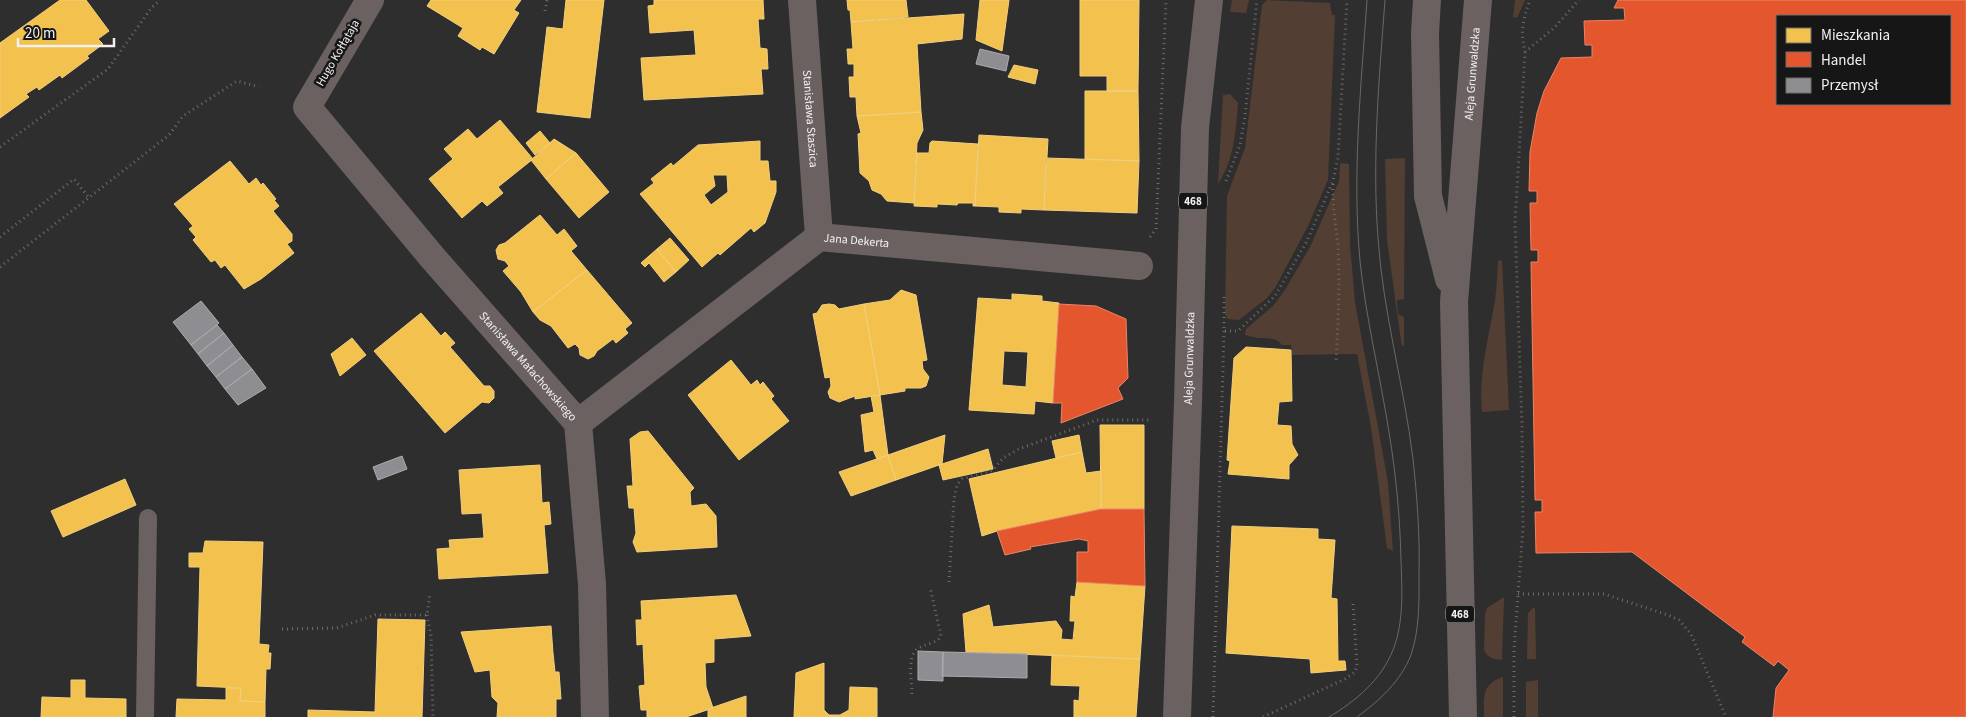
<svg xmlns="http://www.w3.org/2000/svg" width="1966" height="717" viewBox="0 0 1966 717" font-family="'Source Sans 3',sans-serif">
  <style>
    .green { fill: #533e33 }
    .homes { fill: #f2c14e; stroke: #f2cf7f; fill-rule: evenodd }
    .shops { fill: #e4572e; stroke: #e88568; fill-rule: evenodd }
    .industry { fill: #8d8d92; stroke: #acabae }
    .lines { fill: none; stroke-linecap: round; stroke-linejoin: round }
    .path { stroke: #706a69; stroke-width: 3; stroke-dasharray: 1 4; stroke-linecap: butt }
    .lane { stroke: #6b6161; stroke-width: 18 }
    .street { stroke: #6b6161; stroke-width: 28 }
    .primary { stroke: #6b6161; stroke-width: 28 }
    .tram { stroke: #6b6767; stroke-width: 1 }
    .labels { text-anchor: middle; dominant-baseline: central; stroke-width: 5; stroke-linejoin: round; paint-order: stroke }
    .shield { fill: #171616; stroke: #b1afaf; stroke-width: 1 }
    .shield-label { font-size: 11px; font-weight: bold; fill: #f3f1f1 }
    .street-label { font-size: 12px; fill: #f3f1f1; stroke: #171616 }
  </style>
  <rect width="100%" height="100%" fill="#2f2e2e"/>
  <path class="green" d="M1232,0H1249L1246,13L1230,12Z
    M1267,0L1330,3L1332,15H1335L1328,180L1308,226L1275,288L1267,298L1239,320L1228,319L1225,314L1227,196L1245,148L1262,5Z
    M1515,0H1525L1517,18L1513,17Z
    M1230,94L1238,103C1236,131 1234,160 1218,184L1223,95Z
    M1405,158L1404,299L1397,300L1398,314L1404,317V346H1402L1401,341L1387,240L1385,159Z
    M1340,163L1349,164L1350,245L1355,302L1388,482L1393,551L1387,548L1371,427L1357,354L1292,355L1291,345H1282C1275,335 1264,340 1253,337C1250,337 1248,335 1245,335L1246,329L1273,306L1285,290L1311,245L1339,181Z
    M1502,260L1509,410L1482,412C1478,374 1489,337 1495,300C1497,287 1497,274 1498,261Z
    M1504,597L1502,660C1493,659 1488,658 1484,650L1485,614L1487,608Z
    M1533,608H1535L1536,659H1527L1528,613Z
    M1503,677V717H1484C1484,698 1481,684 1503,677Z
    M1538,680V717H1526V682Z"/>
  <path class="homes" d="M60,0H86L109,31L98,39L103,44L87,56L89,58L62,78L60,75L39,90L37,87L26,94L29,97L0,118V43Z
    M431,0H521L514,10L519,13L494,54L482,47L480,50L458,36L463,28L427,6Z
    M566,0H604L590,118L537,112L547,27L563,29Z
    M654,0H763L764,19H758L760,48L767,49L768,69H761L763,94L644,100L641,58L696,55L694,30L650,33L648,6L654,5Z
    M847,0H906L908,17L851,22L850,10H848Z
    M980,0H1009L1002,51L976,40Z
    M1080,0H1139L1138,91H1107V76H1080Z
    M964,14L962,39L917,44L921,112L857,116L856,97H850L849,77H854V64H848V62L847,49H853L851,22Z
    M1014,65L1038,70L1035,84L1008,77Z
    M1085,91H1138L1139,161L1085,159Z
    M921,112L923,130L917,143L914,203L887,201L881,194L872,190L869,181L860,173L858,134L861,133L857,116Z
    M500,120L533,159L498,187L503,193L487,206L482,201L462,218L429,179L453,159L444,149L468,129L477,139Z
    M540,131L550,143L535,155L526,143Z
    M979,135L1048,139L1044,210L1021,209V213L999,212V207L975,206Z
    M554,139L576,153L546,179L531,160Z
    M760,141V161H768L770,181H776V192L765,223L754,232L751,228L720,255L718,253L702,267L640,194L654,183L651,179L671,163L673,166L698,145ZM713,175H727L728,192L711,205L704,195L715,186Z
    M932,141L978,144L975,206H973V203H958L957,205L937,204V207L914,206L917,153H929L930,143Z
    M576,153L609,192L579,218L546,179Z
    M1046,158L1139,161L1137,213L1044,210Z
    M230,161L249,184L256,178L261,185L263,183L276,199L274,200L279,206L273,211L292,234V241L287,244L294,253L261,279L244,289L225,265L221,268L215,260L211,262L193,240L196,237L189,229L193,226L174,204Z
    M540,215L557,235L564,229L577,246L571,251L587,270L533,312L521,292L503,271L509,266L505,261L498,259L496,250L499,245L505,243Z
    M670,238L689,260L676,272L657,249Z
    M657,249L676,272L664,282L649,263L645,267L641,263Z
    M587,270L632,323L625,329L628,333L616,343L613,339L597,351L594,356L588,359L580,355L579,348L575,344L568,348L551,326L540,320L533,312Z
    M901,290L916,295L927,360L922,361L923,369L929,377L926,386L921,388H905V391L880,395L864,304L890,300Z
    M1012,294L1042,296V301L1059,303L1053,403L1035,401L1034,414L969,410L978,298L1012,300ZM1004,351L1028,352L1026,387L1002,385Z
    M829,304L835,305L839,309L864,304L880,395L855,399V396L839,402L830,398L828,392L831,386L830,377L825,378L813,314L817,313L822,305Z
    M421,313L441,336L445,332L455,343L450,347L484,386H490L494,391V398L489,403L482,402L445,433L374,351Z
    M352,338L366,355L340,376L331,354Z
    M1246,347L1291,350L1292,401L1279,402L1277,425L1291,426L1292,444L1298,455L1289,465V479L1228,474L1230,461L1227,460L1234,358Z
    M731,360L751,385L757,380L760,385L763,382L774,396L771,399L789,421L739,460L688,395Z
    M880,395L888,455L877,459L873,450L865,452L861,415L874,412L871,396Z
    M1100,425H1144V509H1101Z
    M648,431L694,488L690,492L691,506L706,504L716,516L717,547L637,552L633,542L636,533L634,508H629L627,486H633L630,439L640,432Z
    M945,435L942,464L896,480L888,455Z
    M1079,435L1082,452L1056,458L1052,441Z
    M988,449L993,469L943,480L939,465Z
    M1082,452L1086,473L1101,471V509L997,531L982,536L969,479Z
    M888,455L896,480L851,496L839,472Z
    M540,465L542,503L549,502L551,524L544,525L548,573L439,579L437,549L450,548L449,540L484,538L482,513L462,514L459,470Z
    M125,479L136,505L63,537L51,511Z
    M1232,526L1318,529V539L1335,540L1331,598L1337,599L1338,661H1345L1346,670L1311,673L1310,659L1226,653Z
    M205,541L263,542L259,644L269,645L268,653H271L270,669H266L265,702L240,701L241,688L197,686L200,567H189V553H203Z
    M1077,582L1145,586L1140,659L966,652L963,614L989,605L993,627L1056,621L1062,630L1061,639L1073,640L1075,621H1070L1071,596L1075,597Z
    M736,595L751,636L714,639V662L705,663L706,687L713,708L686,717H647V710H641L639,686L645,685L643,644L637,645L636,620H642L641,601Z
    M378,619L425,620L422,717H308V710L375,712Z
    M551,626L553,653L555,672H559L561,699H556V717H497L498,703L492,697L490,670L475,672L461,632Z
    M1052,655L1140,659L1136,717H1074V700L1079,701L1080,686L1051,685Z
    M824,663V710L829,715H840L849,710L850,687L877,688V717H794L796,673Z
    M71,680H85V698L126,699V717H41L42,697L71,698Z
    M226,688H241L240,701L265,702V717H176L177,699L226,700Z
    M746,696V717H708V709Z"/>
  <path class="shops" d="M1618,0H1966V717H1773L1776,688L1789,670L1778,661L1774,666L1742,642L1745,637L1632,552L1536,553L1535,512H1542V500H1535L1531,262H1538V250H1531L1530,203H1537V191H1529L1530,152L1537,113L1544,91L1561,58L1592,57V45H1585L1584,21L1625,20L1624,8H1614ZM1777,16H1950V104H1777Z
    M1059,304L1096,306L1126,319L1128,378L1118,388L1123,399L1061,423L1062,403H1053Z
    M1101,509H1144L1145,586L1077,582V552H1088V541L1079,539L1030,547L1031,549L1005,555L997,531Z"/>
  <path class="industry" d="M980,49L1009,56L1006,71L976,64Z
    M201,301L219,323L191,345L173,322Z
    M217,325L224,333L198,354L191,345Z
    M224,333L233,345L207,366L198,354Z
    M233,345L242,357L216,377L207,366Z
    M242,357L252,369L225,389L216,377Z
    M252,369L266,388L238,405L225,389Z
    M402,456L407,469L378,480L373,467Z
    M918,651L943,652V681L918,680Z
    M943,652L1027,654V678L942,676Z"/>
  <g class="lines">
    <path class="path" d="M545,11L547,0
      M1525,52L1554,28L1579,0
      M0,147L108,69L152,7L160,0
      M1226,181L1240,145L1245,116L1257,0
      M1333,184C1332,206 1336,225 1338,246C1340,285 1338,323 1336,362
      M0,237L74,179L89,198
      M1150,237L1156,229L1166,0
      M0,267L169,135L183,116L237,81L259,87
      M1224,297V331H1238L1275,296L1307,241L1333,181L1338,157L1347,0
      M949,582L954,499L957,485L962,479L993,470L1003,458L1019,449L1097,420H1149
      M1518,594H1604L1668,615L1679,620L1691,634L1726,717
      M427,615L431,636L433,717
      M282,629L337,628L375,615H427L430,593
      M912,694C912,682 907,660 916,650C922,645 931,644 938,640L941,636L930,587
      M1213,717L1224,331
      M1263,717L1345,679L1355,672L1357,666L1353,602
      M1514,717V650L1523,527L1522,425L1515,223L1525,52C1520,32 1523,19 1530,0"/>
    <path class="lane" d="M145,717L148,518"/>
    <g class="street">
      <path id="s1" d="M370,0L307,107L432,257L578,423L592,584L595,717"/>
      <path id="s2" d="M802,0L819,237"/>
      <path id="s3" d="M578,423L819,237L1139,266"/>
    </g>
    <g class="primary">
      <path d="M1427,0L1425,33L1428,196L1449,279"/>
      <path id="s4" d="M1177,717L1188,402L1195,128L1209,0"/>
      <path id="s5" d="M1463,717L1454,302L1478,0"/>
    </g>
    <path class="tram" d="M1329,717C1356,701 1381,680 1393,650C1404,622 1402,590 1401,560C1400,517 1396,475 1389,432C1380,375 1366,319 1360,261C1352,174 1361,87 1367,0
      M1357,717C1379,701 1401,681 1411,655C1420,628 1419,600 1419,572C1420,535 1417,496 1413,459C1404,385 1383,313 1378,238C1372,159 1379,79 1385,0"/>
  </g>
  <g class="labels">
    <g class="shield">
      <rect x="1179" y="192.5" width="28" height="17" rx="4"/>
      <rect x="1446" y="605.5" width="28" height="17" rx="4"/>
    </g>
    <g class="shield-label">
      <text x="1193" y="201">468</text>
      <text x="1460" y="614">468</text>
    </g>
    <g class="street-label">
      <text transform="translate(338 53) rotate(-60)">Hugo Kołłątaja</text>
      <text stroke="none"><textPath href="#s5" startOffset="644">Aleja Grunwaldzka</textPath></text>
      <text stroke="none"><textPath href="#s2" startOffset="119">Stanisława Staszica</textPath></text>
      <text stroke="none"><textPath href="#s3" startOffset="342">Jana Dekerta</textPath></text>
      <text stroke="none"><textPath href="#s4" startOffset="359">Aleja Grunwaldzka</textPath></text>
      <text stroke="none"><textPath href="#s1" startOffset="465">Stanisława Małachowskiego</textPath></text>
    </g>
  </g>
  <rect x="1776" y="15" width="175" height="90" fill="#171616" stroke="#6f6e6e"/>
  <rect x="1786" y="28" width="25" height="15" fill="#f2c14e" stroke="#6f6e6e"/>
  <text x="1821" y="40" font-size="15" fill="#f3f1f1">Mieszkania</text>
  <rect x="1786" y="52" width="25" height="15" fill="#e4572e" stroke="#6f6e6e"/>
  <text x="1821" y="65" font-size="15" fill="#f3f1f1">Handel</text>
  <rect x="1786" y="78" width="25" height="15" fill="#8d8d92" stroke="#6f6e6e"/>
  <text x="1821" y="90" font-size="15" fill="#f3f1f1">Przemysł</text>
  <path d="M18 38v8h96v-8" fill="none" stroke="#f3f1f1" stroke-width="2.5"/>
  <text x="25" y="38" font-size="15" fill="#f3f1f1" stroke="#171616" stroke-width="4" paint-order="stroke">20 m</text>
</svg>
